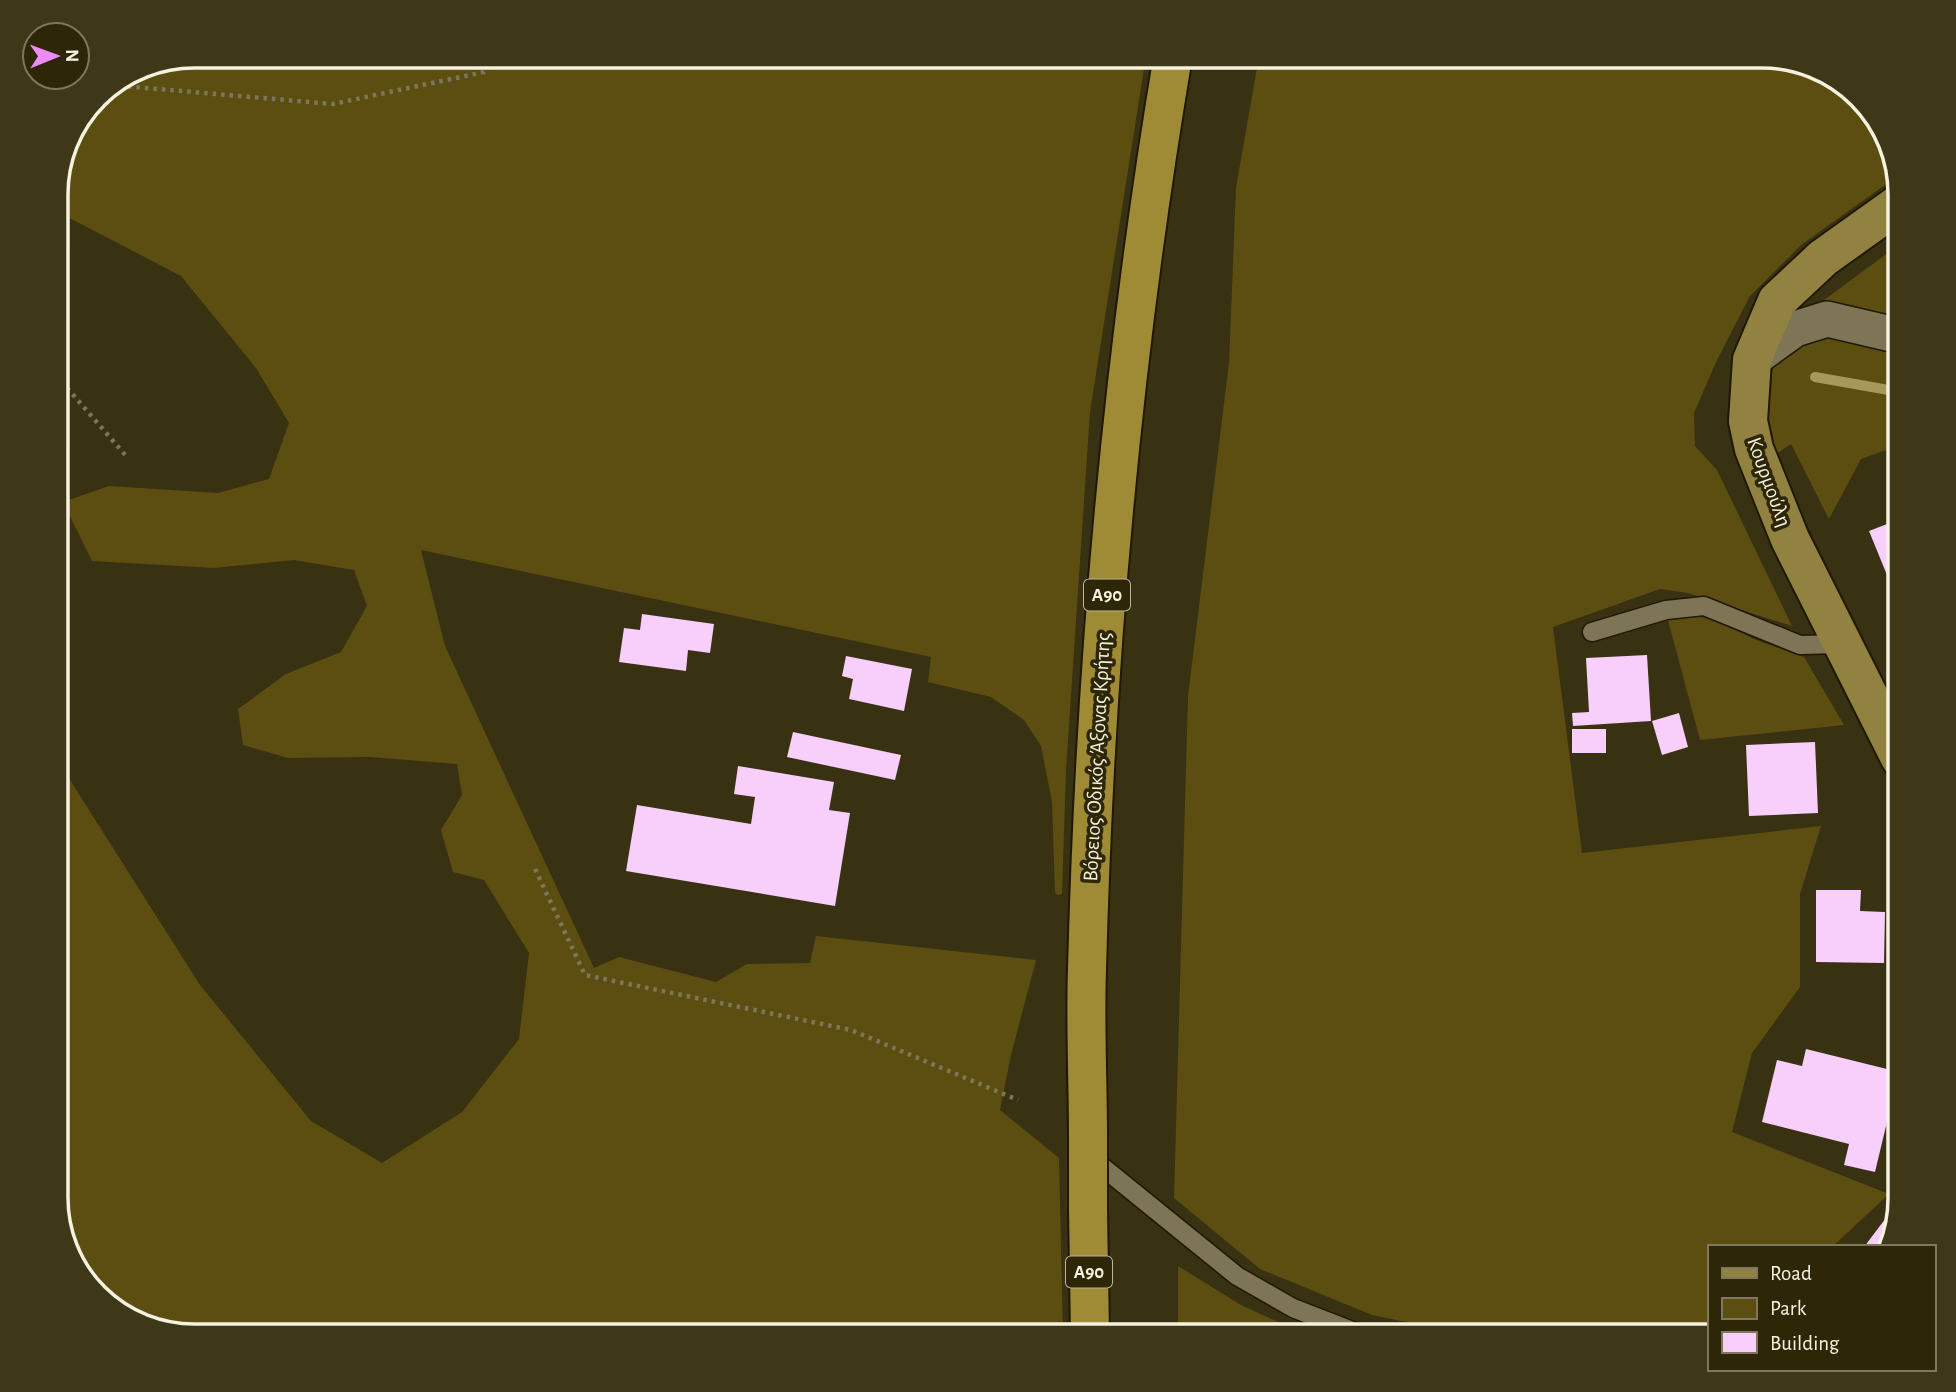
<svg xmlns="http://www.w3.org/2000/svg" width="1956" height="1392" viewBox="0 0 1956 1392" font-family="'Alegreya Sans',sans-serif">
  <style>
    .green { fill: #5c4e11 }
    .lines { fill: none; stroke-linecap: round; stroke-linejoin: round }
    .stream { stroke: #a69858; stroke-width: 10 }
    .building { fill: #f8cefb }
    .lane-casing { stroke: #201800; stroke-width: 21 }
    .street-casing { stroke: #201800; stroke-width: 38 }
    .primary-casing { stroke: #201800; stroke-width: 42 }
    .highway-casing { stroke: #201800; stroke-width: 42 }
    .path { stroke: #7c765b; stroke-width: 4.5; stroke-dasharray: 3.5 5; stroke-linecap: butt }
    .lane { stroke: #7d7555; stroke-width: 18 }
    .street { stroke: #7d7555; stroke-width: 35 }
    .primary { stroke: #918242; stroke-width: 38 }
    .highway { stroke: #9f8b35; stroke-width: 38 }
    .highway-bridge-casing { stroke: #201800; stroke-width: 42; stroke-linecap: butt }
    .highway-bridge { stroke: #9f8b35; stroke-width: 38 }
    .labels { text-anchor: middle; dominant-baseline: central; stroke-width: 7; stroke-linejoin: round; paint-order: stroke }
    .shield { fill: #2e2707; stroke: #bab59f; stroke-width: 2 }
    .shield-label { font-size: 19px; font-weight: bold; fill: #f6f2e0 }
    .street-label { font-size: 21px; fill: #f6f2e0; stroke: #2e2707 }
    .rim { fill: none; stroke: #f6f2e0; stroke-width: 3.5 }
  </style>
  <rect width="100%" height="100%" fill="#383112"/>
  <path class="green" d="M194,56H1146L1090,412L1066,770L1062,894L1057,895L1055,892L1052,802L1041,746L1024,720L991,697L928,682L931,657L421,550L445,646L594,968L619,957L716,982L747,964L810,963L816,936L1036,960L1011,1055L1000,1110L1059,1158L1063,1336H193L110,1308L74,1267L56,1207V758L200,985L311,1121L382,1163L462,1112L519,1039L529,953L484,880L453,872L441,830L462,795L457,764L370,757L288,758L243,745L238,709L286,674L341,652L367,606L354,570L294,560L214,568L92,561L63,502L109,486L218,493L269,479L289,423L256,368L181,276L56,211V184L70,133L103,90L141,66Z
    M1259,56H1763L1846,84L1886,132L1896,177L1801,245L1750,296L1717,360L1694,413L1695,446L1717,470L1792,626L1688,593L1660,589L1553,627L1582,853L1821,826L1800,894V987L1752,1053L1732,1132L1889,1194L1832,1247H1709V1336H1476L1372,1315L1260,1269L1174,1198L1188,696L1229,363L1236,188Z
    M1900,244V318L1824,300Z
    M1819,335L1900,349V450L1892,448L1861,459L1829,519L1791,444L1776,454L1765,401L1776,357Z
    M1694,615L1720,622L1756,640L1804,657L1844,725L1700,740L1668,620Z
    M1178,1266L1241,1305L1309,1336H1178Z"/>
  <g class="lines">
    <path class="stream" d="M1815,377L1900,392"/>
  </g>
  <path class="building" d="M1900,519V607L1869,531Z
    M642,614L714,624L710,653L688,650L686,671L619,662L624,628L640,630Z
    M1647,655L1651,721L1573,726L1572,713L1589,712L1586,658Z
    M846,656L912,669L904,711L849,699L853,679L842,676Z
    M1679,713L1688,747L1662,755L1652,721Z
    M1572,729H1606V753H1572Z
    M793,732L901,755L895,780L787,757Z
    M1815,742L1818,813L1749,816L1746,745Z
    M738,766L834,782L829,810L850,813L835,906L626,871L637,805L751,824L755,797L734,794Z
    M1816,890H1861L1860,911L1885,912L1884,963L1816,962Z
    M1806,1049L1899,1072L1875,1172L1844,1165L1849,1144L1762,1122L1777,1060L1802,1066Z
    M1898,1202L1884,1247H1864Z"/>
  <g class="lines">
    <g class="lane-casing">
      <path id="lane" d="M1592,632L1666,610L1704,606L1800,645L1842,644
        M1089,1156L1237,1276L1293,1308L1365,1336"/>
    </g>
    <g class="street-casing">
      <path id="street" d="M1752,360L1795,329L1827,319L1900,336"/>
    </g>
    <g class="primary-casing">
      <path id="primary" d="M1900,203L1823,258L1777,301L1752,360L1748,421L1754,449L1790,539L1900,758"/>
    </g>
    <g class="highway-casing">
      <path id="highway" d="M1088,1138C1088,1082 1085,1025 1087,969C1095,663 1122,358 1173,56
        M1088,1209L1090,1336"/>
    </g>
    <path class="path" d="M111,85L333,104L484,72L502,56
      M56,375L127,457
      M535,869L585,975L851,1030L1018,1100"/>
    <use href="#lane" class="lane"/>
    <use href="#street" class="street"/>
    <use href="#primary" class="primary"/>
    <use href="#highway" class="highway"/>
    <g class="highway-bridge-casing">
      <path id="highway-bridge" d="M1088,1209V1138"/>
    </g>
    <use href="#highway-bridge" class="highway-bridge"/>
  </g>
  <g class="labels">
    <g class="shield">
      <rect x="1084" y="579.5" width="46" height="31" rx="5"/>
      <rect x="1066" y="1256.5" width="46" height="31" rx="5"/>
    </g>
    <g class="shield-label">
      <text x="1107" y="595">Α90</text>
      <text x="1089" y="1272">Α90</text>
    </g>
    <g class="street-label">
      <text transform="translate(1769 482) rotate(70)">Κουρμούλη</text>
      <text transform="translate(1097 757) rotate(-87)">Βόρειος Οδικός Άξονας Κρήτης</text>
    </g>
  </g>
  <path d="M0 0H1956V1392H0ZM194 68H1762A126 126 0 0 1 1888 194V1198A126 126 0 0 1 1762 1324H194A126 126 0 0 1 68 1198V194A126 126 0 0 1 194 68Z" fill="#3e3718" fill-rule="evenodd"/>
  <path class="rim" d="M194 68H1762A126 126 0 0 1 1888 194V1198A126 126 0 0 1 1762 1324H194A126 126 0 0 1 68 1198V194A126 126 0 0 1 194 68Z"/>
  <rect x="1708" y="1245" width="228" height="126" fill="#2e2707" stroke="#7e785e" stroke-width="2"/>
  <rect x="1722" y="1268" width="35" height="10" fill="#918242" stroke="#7e785e" stroke-width="2"/>
  <text x="1770" y="1280" font-size="21" fill="#f6f2e0">Road</text>
  <rect x="1722" y="1298" width="35" height="21" fill="#5c4e11" stroke="#7e785e" stroke-width="2"/>
  <text x="1770" y="1315" font-size="21" fill="#f6f2e0">Park</text>
  <rect x="1722" y="1332" width="35" height="21" fill="#f8cefb" stroke="#7e785e" stroke-width="2"/>
  <text x="1770" y="1350" font-size="21" fill="#f6f2e0">Building</text>
  <g transform="translate(56 56) rotate(89)"><circle r="33" fill="#2e2707" stroke="#7e785e" stroke-width="2"/>
  <path d="M0-5L12 26L0 18L-12 26Z" fill="#ee8bf8"/>
  <text y="-10" font-size="19" font-weight="bold" text-anchor="middle" fill="#f6f2e0">N</text>
  </g>
</svg>
